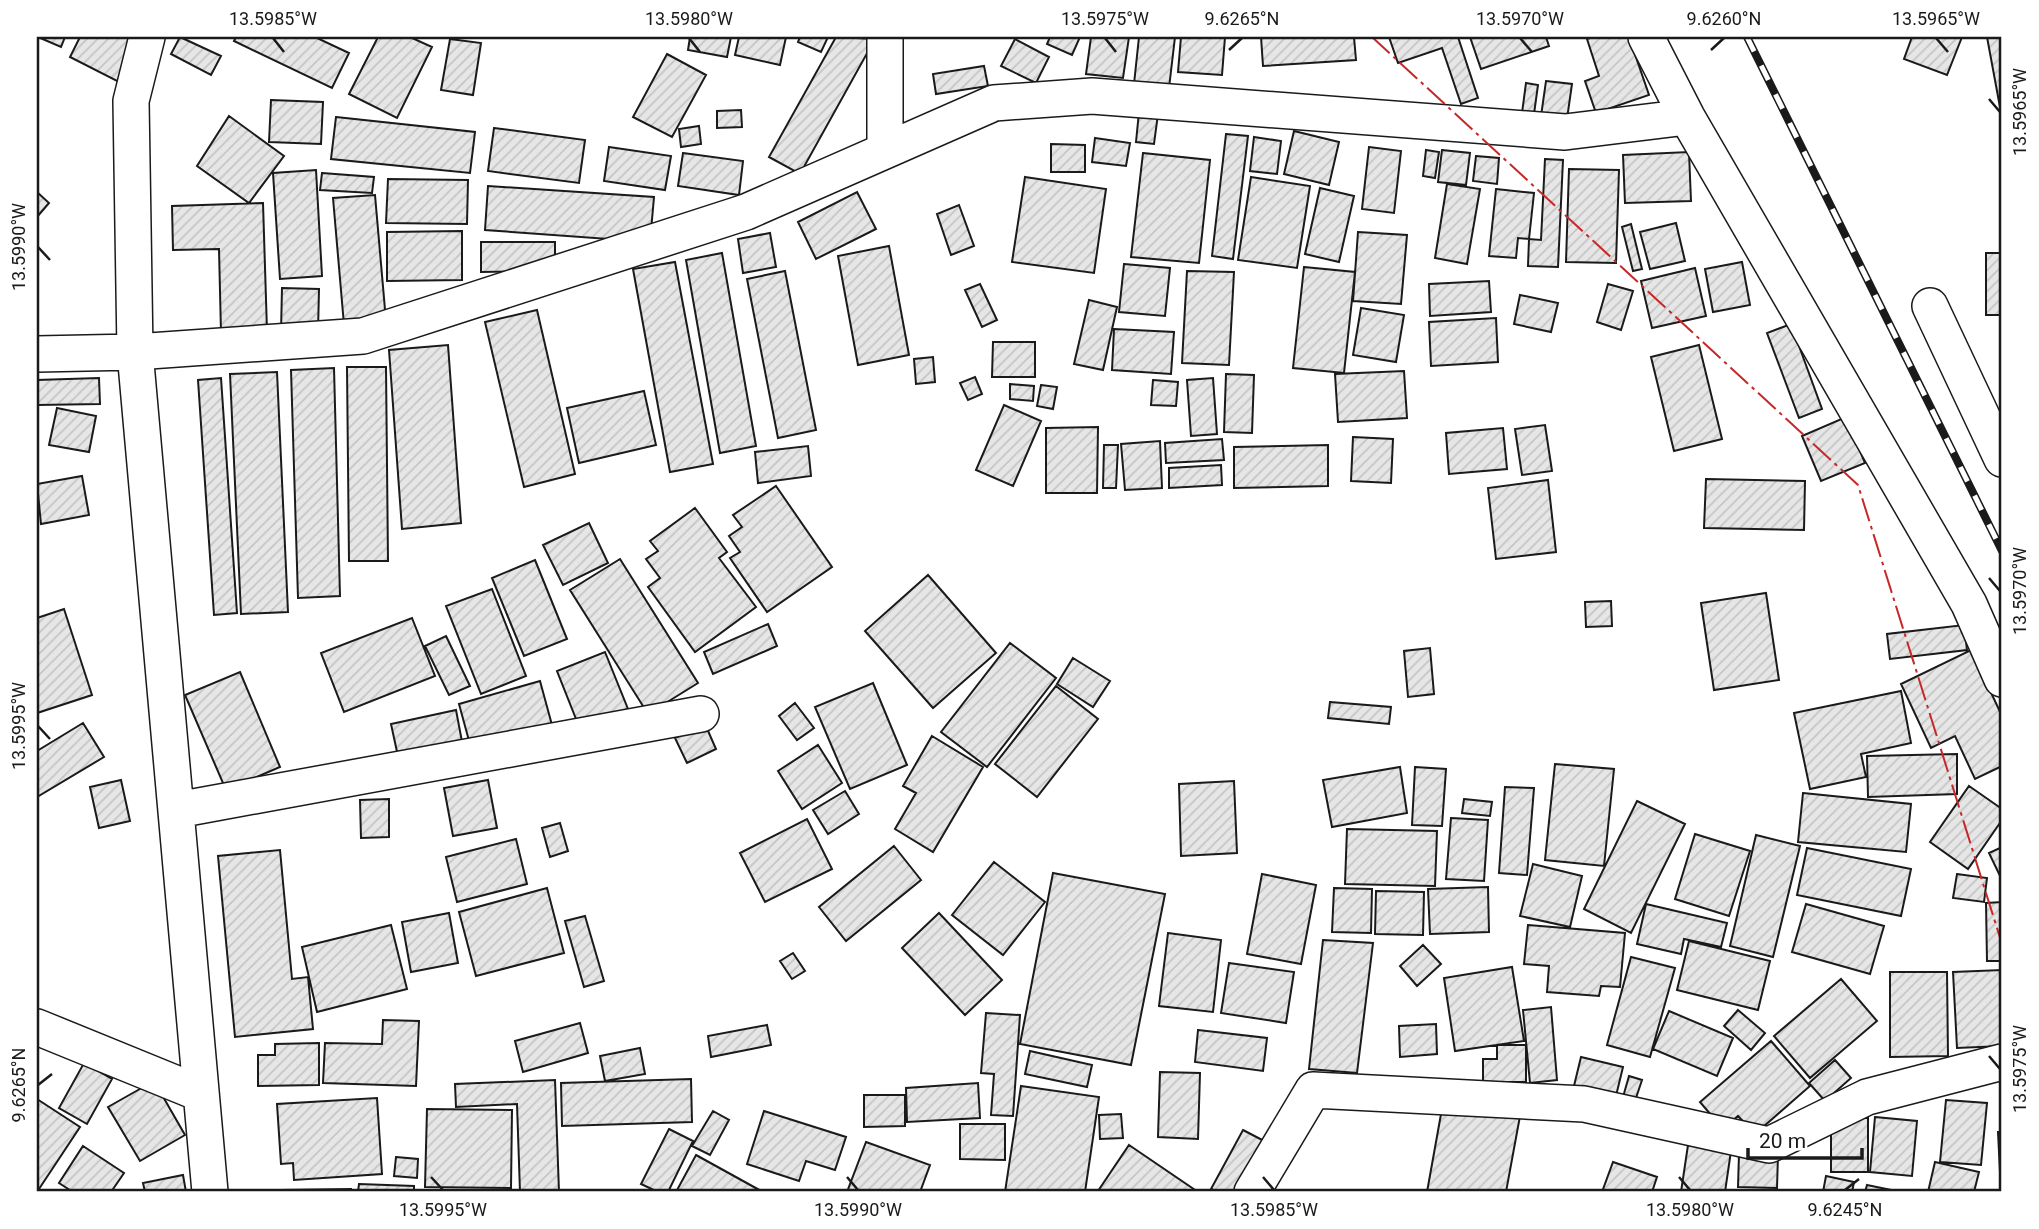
<svg xmlns="http://www.w3.org/2000/svg" width="2039" height="1229" viewBox="0 0 2039 1229" font-family="Roboto,sans-serif">
  <style>
    .building { fill: url(#building-hatch); stroke: #1a1a1a; stroke-width: 2 }
    .lines { fill: none; stroke-linecap: round; stroke-linejoin: round }
    .street-casing { stroke: #1a1a1a; stroke-width: 38 }
    .street { stroke: #fff; stroke-width: 35 }
    .rail-casing { stroke: #1a1a1a; stroke-width: 8 }
    .rail { stroke: #fff; stroke-width: 5; stroke-dasharray: 16; stroke-linecap: butt }
    .power { stroke: #c62828; stroke-width: 2; stroke-dasharray: 24 5 3.5 5; stroke-linecap: butt }
    .ticks { fill: none; stroke: #1a1a1a; stroke-width: 2.5 }
    .neatline { fill: none; stroke: #1a1a1a; stroke-width: 2.5 }
    .ticks-label { font-size: 18px; text-anchor: middle; fill: #1a1a1a }
  </style>
  <defs>
    <pattern id="building-hatch" width="6" height="6" patternUnits="userSpaceOnUse" patternTransform="scale(1.75)"><rect width="6" height="6" fill="#e6e6e6"/><path d="M-1 1l2-2M0 6l6-6M5 7l2-2" fill="none" stroke="#c5c5c5"/></pattern>
  </defs>
  <rect width="100%" height="100%" fill="#fff"/>
  <path class="building" d="M38,37H65L61,47Z
    M80,37H142L119,82L70,57Z
    M180,37L221,56L211,75L171,54Z
    M236,37H315L349,53L332,88L234,41Z
    M378,37H410L432,47L397,118L349,94Z
    M690,37H731L727,57L688,50Z
    M739,37H786L780,65L735,55Z
    M800,37H828L821,52L798,42Z
    M836,37L875,39L800,174L769,157Z
    M1050,37H1080L1072,55L1047,44Z
    M1091,37H1129L1123,78L1086,74Z
    M1139,37H1175L1169,88L1134,84Z
    M1181,37H1225L1222,75L1178,72Z
    M1261,37H1354L1356,60L1263,66Z
    M1389,37H1458L1478,98L1461,104L1442,48L1398,63Z
    M1470,37H1546L1549,46L1481,69Z
    M1593,37H1629L1649,95L1596,113L1585,81L1599,76L1587,39Z
    M1912,37H1962L1947,75L1904,59Z
    M1987,37H2002V118Z
    M450,39L481,43L473,95L441,90Z
    M1015,39L1049,57L1036,83L1001,66Z
    M667,54L706,75L672,137L633,117Z
    M984,66L988,86L936,94L933,74Z
    M1546,81L1572,84L1567,119L1541,116Z
    M1526,83L1538,85L1534,114L1522,113Z
    M271,100L323,102L321,144L269,142Z
    M741,110L742,127L717,128V111Z
    M1139,112L1158,114L1154,144L1136,142Z
    M229,116L284,156L249,203L197,166Z
    M336,117L475,132L470,173L331,159Z
    M699,126L701,144L681,147L679,129Z
    M494,128L585,140L579,183L488,171Z
    M1294,131L1339,142L1329,185L1284,174Z
    M1226,134L1248,136L1233,259L1212,256Z
    M1254,137L1281,141L1277,174L1250,171Z
    M1095,138L1130,143L1126,166L1092,162Z
    M1051,144L1085,145V172H1051Z
    M609,147L671,156L665,190L604,181Z
    M1369,147L1401,151L1394,213L1362,209Z
    M1426,150L1439,152L1435,178L1423,176Z
    M1442,150L1470,153L1466,185L1438,182Z
    M1689,152L1691,201L1625,203L1623,155Z
    M683,153L743,161L739,195L678,186Z
    M1143,153L1210,160L1199,263L1131,257Z
    M1476,156L1499,158L1497,184L1473,181Z
    M1545,159L1563,160L1558,267L1528,266L1529,239L1541,240Z
    M1569,169L1619,170L1616,263L1566,262Z
    M316,170L322,276L280,279L273,173Z
    M322,173L374,177L372,193L320,190Z
    M1025,177L1106,189L1094,273L1012,262Z
    M1251,177L1310,186L1297,268L1238,260Z
    M388,179L468,180L467,224L386,223Z
    M1447,184L1480,189L1467,264L1435,258Z
    M488,186L654,197L650,242L485,230Z
    M1320,188L1354,196L1339,262L1305,254Z
    M1496,189L1534,193L1529,239L1518,238L1516,258L1489,256Z
    M37,192L49,203L37,217Z
    M857,192L876,229L816,259L798,222Z
    M375,195L386,321L344,325L333,198Z
    M263,203L267,331L221,333L219,249L173,250L172,206Z
    M959,205L974,246L951,255L937,214Z
    M1676,223L1685,261L1650,269L1640,232Z
    M1631,224L1642,269L1633,271L1622,227Z
    M462,231V280L387,281V232Z
    M1358,232L1407,235L1401,304L1353,301Z
    M770,233L776,267L743,273L738,239Z
    M481,242H555V271L481,272Z
    M889,246L909,355L858,365L838,256Z
    M722,253L756,446L720,453L686,260Z
    M1986,253H2002V315H1986Z
    M675,262L713,464L670,472L633,269Z
    M1742,262L1750,305L1713,312L1705,269Z
    M1124,264L1170,268L1165,316L1119,312Z
    M1304,267L1355,272L1344,373L1293,368Z
    M1695,268L1706,316L1652,328L1641,281Z
    M785,271L816,430L778,438L747,279Z
    M1187,271L1234,272L1229,365L1182,363Z
    M1489,281L1491,312L1430,316L1429,284Z
    M980,284L997,320L982,327L965,290Z
    M1608,284L1633,291L1621,330L1597,322Z
    M282,288L319,289L318,332H281Z
    M1520,295L1558,303L1551,332L1514,324Z
    M1089,300L1117,307L1103,370L1074,364Z
    M1361,308L1404,315L1396,362L1353,355Z
    M537,310L575,474L524,487L485,322Z
    M1496,318L1498,362L1431,366L1429,322Z
    M1791,324L1822,409L1799,418L1767,333Z
    M1114,329L1174,332L1171,374L1112,370Z
    M993,342H1035V377H992Z
    M448,345L461,523L402,529L389,350Z
    M1699,345L1722,439L1674,451L1651,357Z
    M933,357L935,382L916,384L914,359Z
    M347,367H386L388,561H349Z
    M334,368L340,596L298,598L291,370Z
    M1404,371L1407,418L1338,422L1335,374Z
    M277,372L288,612L241,614L230,374Z
    M1226,374L1254,375L1252,433L1224,432Z
    M975,377L982,394L968,400L960,383Z
    M99,378L100,404L37,405V380Z
    M221,378L237,613L214,615L198,380Z
    M1213,378L1217,434L1191,436L1187,380Z
    M1153,380L1178,382L1176,406L1151,405Z
    M1010,384L1034,386L1033,401L1010,399Z
    M1041,385L1057,387L1053,409L1037,406Z
    M644,391L656,445L579,463L567,408Z
    M1004,405L1041,421L1013,486L976,470Z
    M57,408L96,416L89,452L49,445Z
    M1846,417L1865,463L1821,481L1802,436Z
    M1545,425L1552,471L1522,475L1515,429Z
    M1098,427L1097,493H1046V428Z
    M1503,428L1507,469L1449,474L1446,433Z
    M1353,437L1393,439L1391,483L1351,481Z
    M1222,439L1224,460L1166,463L1165,443Z
    M1160,441L1162,488L1125,490L1121,444Z
    M1104,445H1118L1116,488H1103Z
    M1328,445V486L1234,488V447Z
    M808,446L811,476L758,483L755,452Z
    M1221,465L1222,485L1169,488V468Z
    M82,476L89,515L41,524L37,484Z
    M1706,479L1805,481L1804,530L1704,528Z
    M1548,480L1556,552L1496,559L1488,488Z
    M776,486L832,567L767,612L730,558L740,552L729,536L742,527L733,515Z
    M695,508L727,552L719,558L756,607L695,652L648,587L660,578L646,559L658,551L650,541Z
    M589,523L608,563L563,585L543,545Z
    M620,559L698,683L648,714L570,590Z
    M535,560L567,639L524,656L492,578Z
    M928,575L996,653L933,708L865,631Z
    M492,589L526,676L481,694L446,606Z
    M1766,593L1779,680L1714,690L1701,603Z
    M1611,601L1612,626L1586,627L1585,602Z
    M64,609L92,695L37,713V618Z
    M412,618L435,676L344,712L321,653Z
    M768,624L777,646L713,674L704,652Z
    M1964,625L1967,650L1890,659L1887,634Z
    M446,636L470,686L449,695L425,646Z
    M1010,643L1056,678L987,767L941,732Z
    M1430,648L1434,694L1408,697L1404,651Z
    M1971,650L2002,716V766L1975,779L1955,736L1931,748L1901,684Z
    M605,652L628,709L580,729L557,671Z
    M1073,658L1110,681L1093,707L1057,684Z
    M240,672L280,767L226,790L185,695Z
    M540,681L552,725L471,748L459,704Z
    M873,683L907,765L850,789L815,707Z
    M1056,686L1098,719L1037,797L995,764Z
    M1901,691L1911,743L1861,754L1866,777L1810,789L1794,713Z
    M1330,702L1391,707L1389,724L1328,718Z
    M795,703L814,728L797,740L779,716Z
    M456,710L463,747L399,761L391,724Z
    M83,723L104,757L37,797V751Z
    M705,724L716,749L687,763L675,738Z
    M932,736L983,767L933,852L895,829L916,793L903,786Z
    M818,745L842,783L802,809L778,771Z
    M1957,754V794L1868,797L1867,756Z
    M1555,764L1614,769L1604,866L1545,860Z
    M1400,767L1407,813L1332,827L1323,780Z
    M1415,767L1446,769L1442,826L1412,825Z
    M121,780L130,821L99,828L90,787Z
    M488,780L497,828L453,836L444,788Z
    M1234,781L1237,853L1181,856L1179,784Z
    M1969,786L2002,809V820L1968,869L1930,842Z
    M1505,787L1534,788L1527,875L1499,873Z
    M845,791L859,814L828,834L813,810Z
    M1803,793L1911,804L1906,852L1798,842Z
    M389,799V837L361,838L360,800Z
    M1464,799L1492,802L1490,816L1462,813Z
    M1637,801L1685,824L1631,933L1584,909Z
    M1451,818L1488,820L1484,881L1446,879Z
    M807,819L832,869L765,902L740,853Z
    M560,823L568,851L550,857L542,828Z
    M1347,829L1437,831L1435,886L1345,884Z
    M1695,834L1750,851L1729,916L1675,899Z
    M1756,835L1800,846L1773,957L1730,946Z
    M516,839L527,884L457,902L446,857Z
    M894,846L921,880L846,941L819,907Z
    M2002,847V880L1989,853Z
    M1807,848L1911,869L1901,916L1797,895Z
    M280,850L292,979L308,977L313,1029L235,1037L218,856Z
    M994,862L1045,902L1003,955L952,915Z
    M1533,864L1582,876L1570,927L1520,916Z
    M1053,873L1165,894L1131,1065L1020,1044Z
    M1262,874L1316,885L1301,964L1247,954Z
    M1957,874L1987,878L1984,902L1953,898Z
    M1488,887L1489,932L1430,934L1428,889Z
    M547,888L564,953L476,976L459,912Z
    M1334,888L1372,889L1371,933L1332,932Z
    M1376,891L1424,892L1423,935L1375,934Z
    M2002,902V961H1987L1986,903Z
    M1646,904L1727,923L1721,947L1684,939L1681,954L1637,944Z
    M1806,904L1884,926L1870,974L1792,952Z
    M449,913L458,963L411,972L402,922Z
    M939,913L1002,980L965,1015L902,948Z
    M585,916L604,981L584,987L565,921Z
    M391,925L407,989L317,1012L302,947Z
    M1528,925L1625,933L1620,987L1601,986L1599,996L1547,992L1549,966L1524,964Z
    M1168,933L1221,940L1213,1012L1159,1006Z
    M1323,940L1373,943L1357,1073L1309,1069Z
    M1689,941L1770,961L1758,1010L1677,990Z
    M1423,945L1441,964L1417,986L1400,966Z
    M793,953L805,971L792,979L780,961Z
    M1631,957L1675,968L1650,1057L1607,1045Z
    M1229,963L1294,972L1286,1023L1221,1013Z
    M1512,967L1524,1041L1455,1051L1444,978Z
    M2002,970V1046L1957,1048L1953,972Z
    M1890,972H1947L1948,1056L1890,1057Z
    M1841,979L1877,1021L1810,1078L1774,1036Z
    M1551,1007L1557,1080L1530,1083L1523,1010Z
    M1738,1010L1765,1033L1751,1050L1724,1026Z
    M1669,1011L1733,1038L1717,1076L1653,1049Z
    M986,1013L1020,1015L1013,1116L991,1115L994,1074L981,1073Z
    M383,1020L419,1021L416,1086L323,1083L325,1043L382,1044Z
    M580,1023L588,1053L523,1072L515,1041Z
    M1436,1024L1437,1054L1400,1057L1399,1026Z
    M767,1025L771,1045L711,1057L708,1036Z
    M1198,1030L1267,1038L1263,1071L1195,1062Z
    M1771,1041L1810,1086L1755,1134L1738,1116L1723,1129L1700,1102Z
    M319,1043V1085L258,1086V1055H275V1044Z
    M1497,1045H1526V1082H1483V1059H1497Z
    M640,1048L645,1074L605,1081L600,1056Z
    M1030,1051L1092,1065L1087,1087L1025,1074Z
    M1581,1057L1623,1067L1615,1100L1573,1090Z
    M1835,1060L1851,1078L1825,1101L1809,1083Z
    M84,1063L112,1079L87,1124L59,1108Z
    M1160,1072L1200,1073L1198,1139L1158,1137Z
    M1629,1076L1642,1080L1635,1101L1623,1097Z
    M691,1079L692,1122L562,1126L561,1083Z
    M555,1080L559,1192H520L517,1104L456,1107L455,1084Z
    M154,1081L185,1135L140,1161L108,1107Z
    M978,1083L980,1118L907,1122L906,1088Z
    M1021,1086L1099,1097L1085,1192H1005Z
    M864,1095H905V1126L864,1127Z
    M377,1098L382,1174L294,1180L293,1163L281,1164L277,1104Z
    M37,1099L80,1127L37,1192Z
    M1946,1100L1987,1103L1981,1165L1940,1162Z
    M1443,1103L1520,1116L1506,1192H1427Z
    M427,1109L512,1110L511,1188L425,1187Z
    M713,1111L729,1120L710,1155L692,1146Z
    M764,1111L846,1137L835,1170L806,1161L799,1181L747,1164Z
    M1121,1114L1123,1138L1100,1139L1099,1115Z
    M1875,1117L1917,1121L1912,1176L1870,1172Z
    M1831,1118H1868V1172H1831Z
    M960,1124H1005V1160L960,1159Z
    M669,1129L693,1141L668,1192H658L641,1184Z
    M1243,1130L1268,1143L1241,1192H1218L1211,1189Z
    M1998,1132H2002V1192H2001Z
    M866,1142L930,1165L920,1192H847Z
    M1129,1145L1198,1192L1098,1191Z
    M1688,1145L1731,1151L1725,1192H1681Z
    M83,1146L124,1173L111,1192H73L59,1183Z
    M1739,1154L1778,1155L1777,1188L1738,1187Z
    M696,1155L763,1192H676Z
    M396,1157L418,1159L417,1178L394,1176Z
    M1613,1162L1657,1177L1652,1192H1602Z
    M1935,1162L1979,1172L1974,1192H1928Z
    M183,1175L186,1192H145L143,1183Z
    M1826,1176L1854,1182L1852,1192H1823Z
    M359,1184L414,1186V1192H358Z
    M1867,1185L1901,1192H1865Z
    M351,1189V1192H281V1190Z"/>
  <g class="lines">
    <g class="street-casing">
      <path id="street" d="M147,37L131,101L135,352L210,1192
        M1646,37L1687,117L1969,604L2002,679
        M885,150V37
        M1930,306L2002,459
        M37,354L135,352L363,336L746,212L994,103L1092,96L1565,132L1687,117
        M177,810L701,714
        M37,1027L199,1093
        M1252,1192L1313,1090L1584,1104L1769,1145L1867,1097L2002,1062"/>
    </g>
    <use href="#street" class="street"/>
    <g class="rail-casing">
      <path id="rail" d="M1747,37L2002,551"/>
    </g>
    <use href="#rail" class="rail"/>
    <path class="power" d="M1372,37L1858,485L2002,944"/>
  </g>
  <path class="ticks" d="M273,38L284,52M689,38L700,52M1105,38L1116,52M1520,38L1532,52M1936,38L1948,52M1229,50L1242,38M1711,50L1724,38M1989,99L2000,112M38,247L50,260M1989,578L2000,591M38,726L50,739M1989,1056L2000,1069M38,1085L52,1074M431,1177L443,1190M847,1177L858,1190M1263,1177L1274,1190M1679,1177L1690,1190M1845,1190L1859,1179"/>
  <rect width="2039" height="1229" fill="none" stroke="#ffffff" stroke-width="77"/>
  <path d="M1748 1148v10h114v-10" fill="none" stroke="#1a1a1a" stroke-width="3.5"/>
  <text x="1759" y="1148" font-size="21" fill="#1a1a1a" stroke="#ffffff" stroke-width="5" paint-order="stroke">20 m</text>
  <rect x="38" y="38" width="1962" height="1152" class="neatline"/>
  <g class="ticks-label">
    <text x="273" y="25">13.5985°W</text>
    <text x="689" y="25">13.5980°W</text>
    <text x="1105" y="25">13.5975°W</text>
    <text x="1242" y="25">9.6265°N</text>
    <text x="1520" y="25">13.5970°W</text>
    <text x="1724" y="25">9.6260°N</text>
    <text x="1936" y="25">13.5965°W</text>
    <text transform="translate(2020 112) rotate(-90)" y="6">13.5965°W</text>
    <text transform="translate(19 247) rotate(-90)" y="6">13.5990°W</text>
    <text transform="translate(2020 591) rotate(-90)" y="6">13.5970°W</text>
    <text transform="translate(19 726) rotate(-90)" y="6">13.5995°W</text>
    <text transform="translate(2020 1069) rotate(-90)" y="6">13.5975°W</text>
    <text transform="translate(19 1085) rotate(-90)" y="6">9.6265°N</text>
    <text x="443" y="1216">13.5995°W</text>
    <text x="858" y="1216">13.5990°W</text>
    <text x="1274" y="1216">13.5985°W</text>
    <text x="1690" y="1216">13.5980°W</text>
    <text x="1845" y="1216">9.6245°N</text>
  </g>
</svg>
